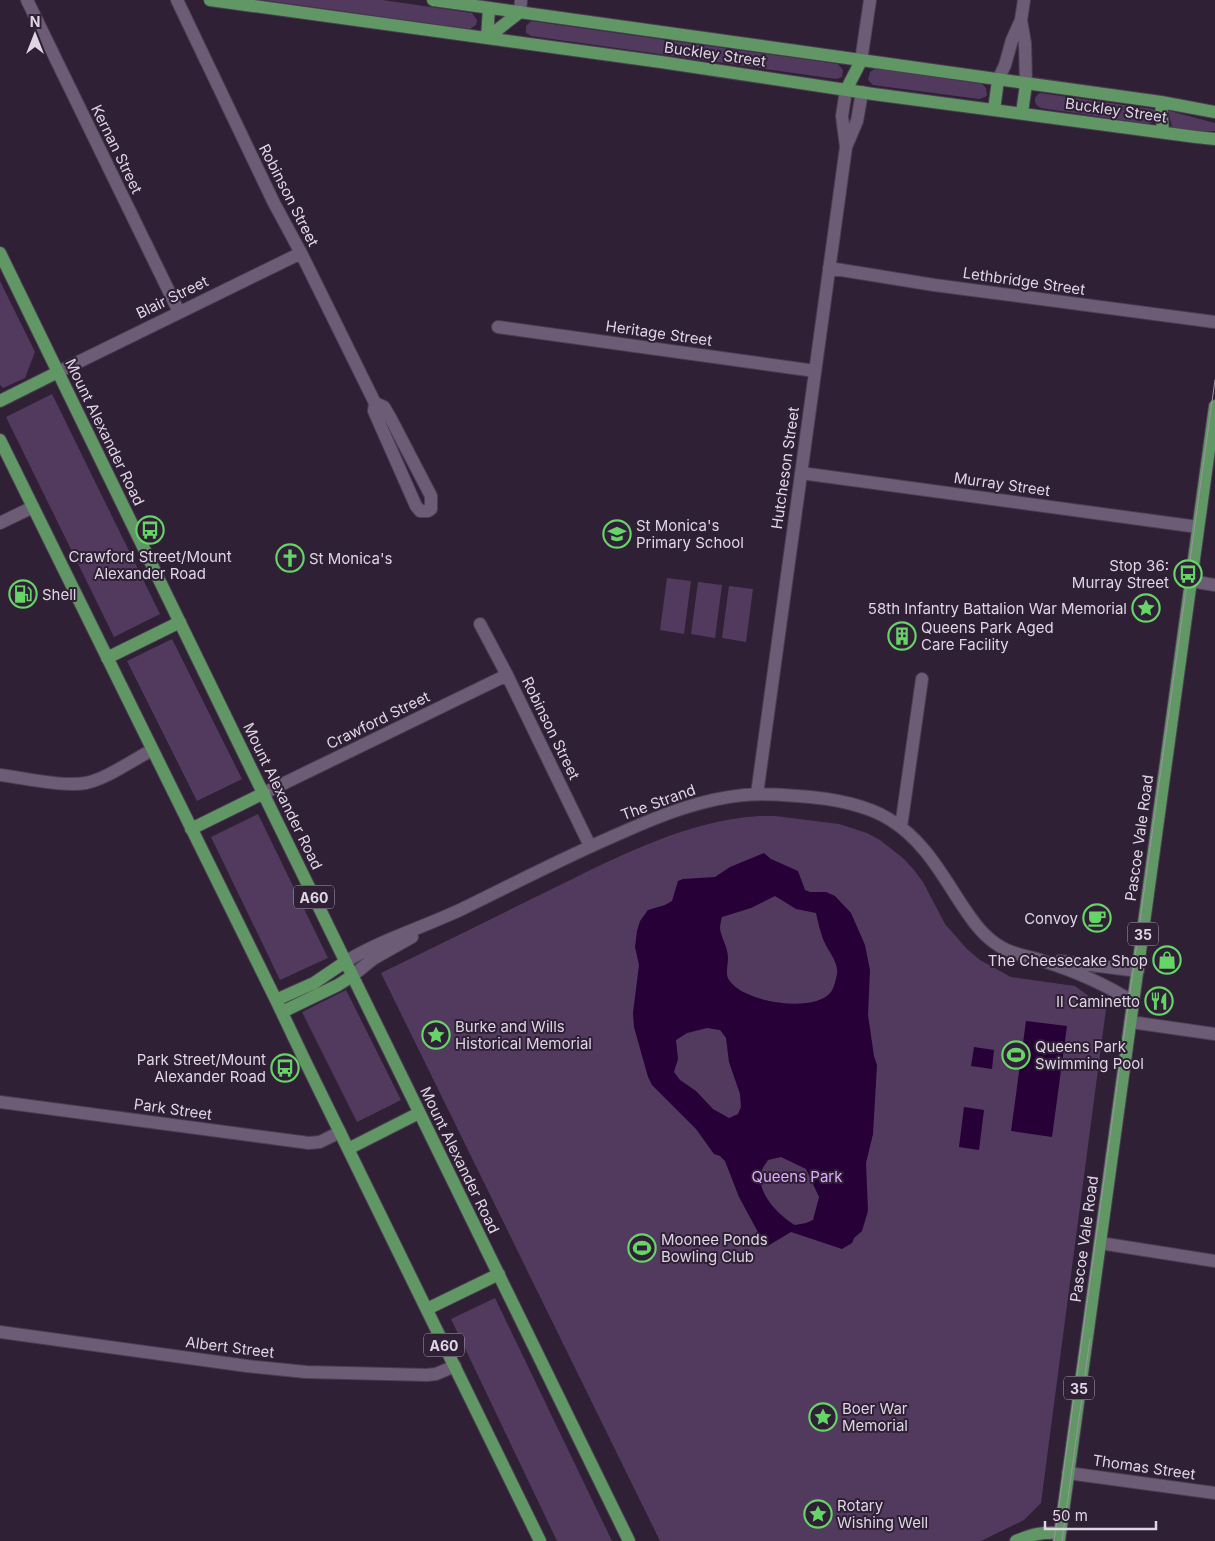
<svg xmlns="http://www.w3.org/2000/svg" width="1215" height="1541" viewBox="0 0 1215 1541" font-family="Inter,sans-serif">
  <style>
    .green { fill: #52395e }
    .water { fill: #260036; fill-rule: evenodd }
    .lines { fill: none; stroke-linecap: round; stroke-linejoin: round }
    .minor-casing { stroke: #4b3e51; stroke-width: 14 }
    .major-casing { stroke: #4b3e51; stroke-width: 14 }
    .minor { stroke: #6c5c76; stroke-width: 12 }
    .major { stroke: #609765; stroke-width: 12 }
    .tram { stroke: #9d92a3; stroke-width: 1 }
    .labels { text-anchor: middle; dominant-baseline: central; stroke-width: 4; stroke-linejoin: round; paint-order: stroke }
    .shield { fill: #2f2036; stroke: #aa9fb0; stroke-width: 1 }
    .shield-label { font-size: 14px; font-weight: bold; fill: #dfd6e4 }
    .street-label { font-size: 15px; fill: #dfd6e4; stroke: #2f2036 }
    .poi-label { font-size: 15px; fill: #dfd6e4; stroke: #2f2036; text-anchor: start }
    .park-label { font-size: 15px; fill: #e1a9ff; stroke: #2f2036 }
  </style>
  <rect width="100%" height="100%" fill="#2f2036"/>
  <path class="green" d="M263,0H382L472,13L477,20L476,25L470,29Z
    M531,21L838,64L843,70L842,77L836,79L531,36L526,33V26Z
    M876,68L982,84L986,88L987,95L985,97L979,99L873,85L868,80L870,72Z
    M1040,93L1153,109L1156,111V119L1151,123L1148,124L1041,108C1033,105 1033,97 1040,93Z
    M1168,111H1170L1215,123V131H1198L1172,127Z
    M0,281L35,352L25,378L3,388L0,385Z
    M52,394L160,614L114,637L6,417Z
    M667,578L691,581L684,634L660,630Z
    M698,582L722,585L715,638L691,634Z
    M729,586L753,589L746,642L722,638Z
    M172,639L242,779L197,801L127,661Z
    M258,814L328,958L280,980L211,837Z
    M759,816H775L839,824L867,833L880,840L904,859L914,870L923,882L945,924L967,949L980,960L1011,977L1075,986L1106,1009L1041,1503L1024,1520L981,1541H660L381,973C438,945 495,917 552,889C617,857 685,821 759,816Z
    M346,990L401,1100L357,1122L302,1012Z
    M495,1298L612,1541H557L451,1319Z"/>
  <path class="water" d="M764,853L771,859L798,871L805,890L810,892H826L835,896L851,913L865,945L870,970L868,1015L874,1056L877,1065L873,1134L866,1163L868,1211L862,1231L854,1238L852,1243L842,1249L791,1232L766,1247L739,1197L725,1161L720,1156L714,1154L696,1129L652,1085L648,1077L634,1027L633,1013L639,965L635,947L637,931L640,921L648,910L665,905L672,901L678,881L683,879L715,877L730,867ZM775,896L796,909L816,913C818,922 820,931 823,939C827,950 839,962 837,974C836,979 834,988 831,992C814,1014 742,1002 729,980C725,974 728,965 728,958C728,947 721,938 720,928C720,925 721,920 722,917L751,908ZM707,1028L720,1030L726,1038L729,1062L740,1094L741,1107L738,1114L729,1118L713,1109L696,1091L680,1080L674,1072L678,1059L676,1040L687,1033ZM781,1157L806,1169L819,1197L813,1220L806,1223L795,1225C779,1216 754,1191 762,1170C763,1167 766,1163 768,1160Z
    M1026,1021L1067,1026L1052,1137L1011,1131Z
    M974,1047L994,1050L992,1069L971,1066Z
    M964,1107L984,1110L979,1150L959,1147Z"/>
  <g class="lines">
    <g class="minor-casing">
      <path id="minor" d="M27,0L179,312
        M177,0L274,203L301,253L375,403L384,407L391,419L431,496V509L428,511H420L416,506L374,411L375,403
        M520,12L521,0
        M1021,20L1025,43L1026,84
        M861,61L870,0
        M998,80L1005,65L1012,40L1021,20L1024,0
        M846,90L842,116L846,147
        M829,268L934,285L1215,322
        M498,327L815,371
        M58,372L301,253
        M801,473L1198,527
        M0,523L33,507
        M1191,581L1215,585
        M480,624L507,675L590,846
        M0,775C25,778 62,787 86,783C106,779 133,760 152,750
        M264,793L507,675
        M757,794L846,147L857,121L862,92
        M901,827L922,679
        M1060,961L1138,971
        M345,962C382,939 425,927 464,908C517,882 569,855 623,832C661,815 702,799 744,795C762,793 780,795 798,796C828,798 863,803 889,819C924,840 942,875 964,908C974,923 984,937 1001,947C1014,955 1029,956 1043,961C1075,971 1105,984 1133,1002
        M352,976L373,959L412,937
        M1131,1022L1215,1034
        M0,1102L309,1143L320,1142L340,1132
        M1100,1243L1215,1261
        M0,1332L247,1366L306,1372L427,1375L436,1374L455,1366
        M1068,1473L1215,1493"/>
    </g>
    <g class="major-casing">
      <path id="major" d="M210,0L661,62L873,94L1196,137L1215,139
        M433,0L1161,102L1215,112
        M487,38L520,12
        M487,38L489,8
        M846,90L861,61
        M1161,102L1163,132
        M994,110L998,80
        M1022,113L1026,84
        M0,253C208,683 420,1112 629,1541
        M0,401L58,372
        M0,440L276,1000L305,1061L540,1541
        M107,658L180,622
        M191,829L264,793
        M276,1000L314,983L345,962
        M282,1012L338,985L352,976
        M348,1149L419,1113
        M427,1309L499,1274
        M1016,1541C1033,1534 1042,1532 1060,1533
        M1059,1541L1215,406"/>
    </g>
    <use href="#minor" class="minor"/>
    <use href="#major" class="major"/>
    <path class="tram" d="M1054,1541L1215,380
      M1062,1541L1090,1339"/>
  </g>
  <defs>
    <g id="bus-ring" transform="scale(1.4375)"><circle r="9.5" fill="#2f2036" stroke="#66d467" stroke-width="1.5"/><path d="M-5-6H5V4H4V6H2V4H-2V6H-4V4H-5ZM-3.5-4V0h7V-4ZM-3.5 1.2v1.5H-2V1.2ZM2 1.2v1.5H3.5V1.2Z" fill="#66d467"/></g>
    <g id="school-ring" transform="scale(1.4375)"><circle r="9.5" fill="#2f2036" stroke="#66d467" stroke-width="1.5"/><path d="M0-5L7-2L0 1L-7-2ZM-4 1L0 2.5L4 1V4Q0 6-4 4Z" fill="#66d467"/></g>
    <g id="church-ring" transform="scale(1.4375)"><circle r="9.5" fill="#2f2036" stroke="#66d467" stroke-width="1.5"/><path d="M-1.2-6h2.4v3.5h3.3v2.4h-3.3V6h-2.4V-.1h-3.3v-2.4h3.3Z" fill="#66d467"/></g>
    <g id="fuel-ring" transform="scale(1.4375)"><circle r="9.5" fill="#2f2036" stroke="#66d467" stroke-width="1.5"/><path d="M-5.5-6h7V0h2V4h1.3V-2.5L3-4.5l.8-.8L6-3V5H2.5V1h-1V6h-7ZM-4.2-4.7v3.2H.2V-4.7Z" fill="#66d467"/></g>
    <g id="sight-ring" transform="scale(1.4375)"><circle r="9.5" fill="#2f2036" stroke="#66d467" stroke-width="1.5"/><path d="M0-6L1.8-2.2L6-1.7L2.9 1.2L3.7 5.4L0 3.3L-3.7 5.4L-2.9 1.2L-6-1.7L-1.8-2.2Z" fill="#66d467"/></g>
    <g id="building-ring" transform="scale(1.4375)"><circle r="9.5" fill="#2f2036" stroke="#66d467" stroke-width="1.5"/><path d="M-4-6H4V6H1V3H-1V6H-4ZM-2.5-4.3h1.7v1.8h-1.7ZM.8-4.3h1.7v1.8H.8ZM-2.5-1h1.7V.8h-1.7ZM.8-1h1.7V.8H.8Z" fill="#66d467"/></g>
    <g id="cafe-ring" transform="scale(1.4375)"><circle r="9.5" fill="#2f2036" stroke="#66d467" stroke-width="1.5"/><path d="M-5.5-4.5H6V0H3Q3 3.5 0 3.5H-2.5Q-5.5 3.5-5.5 0ZM3-3.2v2h1.7v-2ZM-6 4.5H4V6H-6Z" fill="#66d467"/></g>
    <g id="shop-ring" transform="scale(1.4375)"><circle r="9.5" fill="#2f2036" stroke="#66d467" stroke-width="1.5"/><path d="M-5-2.5h2.3a2.7 3.5 0 0 1 5.4 0H5L5.5 6h-11ZM-1.5-2.5h3a1.5 2.3 0 0 0-3 0Z" fill="#66d467"/></g>
    <g id="restaurant-ring" transform="scale(1.4375)"><circle r="9.5" fill="#2f2036" stroke="#66d467" stroke-width="1.5"/><path d="M-5-6h1v4h1v-4h1v4h1v-4h1v5L-1.5 .5V6h-2V.5L-5-1ZM5-6V6H3V1.5H1.5Q1.5-4 5-6Z" fill="#66d467"/></g>
    <g id="stadium-ring" transform="scale(1.4375)"><circle r="9.5" fill="#2f2036" stroke="#66d467" stroke-width="1.5"/><path d="M0-5a6.5 5 0 1 0 0 10a6.5 5 0 1 0 0-10ZM-3.5-1.8h7v3.6h-7Z" fill="#66d467"/></g>
  </defs>
  <g fill-rule="evenodd">
    <use href="#bus-ring" x="150" y="530"/>
    <use href="#school-ring" x="617" y="534"/>
    <use href="#church-ring" x="290" y="558"/>
    <use href="#bus-ring" x="1188" y="574"/>
    <use href="#fuel-ring" x="23" y="594"/>
    <use href="#sight-ring" x="1146" y="608"/>
    <use href="#building-ring" x="902" y="636"/>
    <use href="#cafe-ring" x="1097" y="918"/>
    <use href="#shop-ring" x="1167" y="960"/>
    <use href="#restaurant-ring" x="1159" y="1001"/>
    <use href="#sight-ring" x="436" y="1035"/>
    <use href="#stadium-ring" x="1016" y="1055"/>
    <use href="#bus-ring" x="285" y="1068"/>
    <use href="#stadium-ring" x="642" y="1248"/>
    <use href="#sight-ring" x="823" y="1417"/>
    <use href="#sight-ring" x="818" y="1514"/>
  </g>
  <g class="labels">
    <g class="shield">
      <rect x="294" y="885.5" width="40" height="23" rx="4"/>
      <rect x="1128" y="922.5" width="30" height="23" rx="4"/>
      <rect x="424" y="1333.5" width="40" height="23" rx="4"/>
      <rect x="1064" y="1376.5" width="30" height="23" rx="4"/>
    </g>
    <g class="shield-label">
      <text x="314" y="897">A60</text>
      <text x="1143" y="934">35</text>
      <text x="444" y="1345">A60</text>
      <text x="1079" y="1388">35</text>
    </g>
    <g class="street-label">
      <text transform="translate(715 54) rotate(8)">Buckley Street</text>
      <text transform="translate(1116 110) rotate(8)">Buckley Street</text>
      <text transform="translate(117 149) rotate(64)">Kernan Street</text>
      <text transform="translate(289 195) rotate(63)">Robinson Street</text>
      <text transform="translate(1024 281) rotate(8)">Lethbridge Street</text>
      <text transform="translate(172 297) rotate(-26)">Blair Street</text>
      <text transform="translate(659 333) rotate(8)">Heritage Street</text>
      <text transform="translate(105 432) rotate(64)">Mount Alexander Road</text>
      <text transform="translate(785 468) rotate(-82)">Hutcheson Street</text>
      <text transform="translate(1002 484) rotate(8)">Murray Street</text>
      <text transform="translate(378 720) rotate(-26)">Crawford Street</text>
      <text transform="translate(551 728) rotate(64)">Robinson Street</text>
      <text transform="translate(283 796) rotate(64)">Mount Alexander Road</text>
      <text transform="translate(658 802) rotate(-20)">The Strand</text>
      <text transform="translate(1139 838) rotate(-82)">Pascoe Vale Road</text>
      <text transform="translate(173 1109) rotate(8)">Park Street</text>
      <text transform="translate(460 1160) rotate(64)">Mount Alexander Road</text>
      <text transform="translate(1084 1239) rotate(-82)">Pascoe Vale Road</text>
      <text transform="translate(230 1347) rotate(7)">Albert Street</text>
      <text transform="translate(1144 1467) rotate(8)">Thomas Street</text>
    </g>
    <g class="poi-label">
      <text x="636" y="525">St Monica's<tspan x="636" dy="17">Primary School</tspan></text>
      <text x="150" y="556" text-anchor="middle">Crawford Street/Mount<tspan x="150" dy="17">Alexander Road</tspan></text>
      <text x="309" y="558">St Monica's</text>
      <text x="1169" y="565" text-anchor="end">Stop 36:<tspan x="1169" dy="17">Murray Street</tspan></text>
      <text x="42" y="594">Shell</text>
      <text x="1127" y="608" text-anchor="end">58th Infantry Battalion War Memorial</text>
      <text x="921" y="627">Queens Park Aged<tspan x="921" dy="17">Care Facility</tspan></text>
      <text x="1078" y="918" text-anchor="end">Convoy</text>
      <text x="1148" y="960" text-anchor="end">The Cheesecake Shop</text>
      <text x="1140" y="1001" text-anchor="end">Il Caminetto</text>
      <text x="455" y="1026">Burke and Wills<tspan x="455" dy="17">Historical Memorial</tspan></text>
      <text x="1035" y="1046">Queens Park<tspan x="1035" dy="17">Swimming Pool</tspan></text>
      <text x="266" y="1059" text-anchor="end">Park Street/Mount<tspan x="266" dy="17">Alexander Road</tspan></text>
      <text x="661" y="1239">Moonee Ponds<tspan x="661" dy="17">Bowling Club</tspan></text>
      <text x="842" y="1408">Boer War<tspan x="842" dy="17">Memorial</tspan></text>
      <text x="837" y="1505">Rotary<tspan x="837" dy="17">Wishing Well</tspan></text>
    </g>
    <g class="park-label">
      <text x="797" y="1176">Queens Park</text>
    </g>
  </g>
  <g transform="translate(35 35)" stroke="#2f2036" stroke-width="4" paint-order="stroke">
  <path d="M0-4L9 19L0 12L-9 19Z" fill="#dfd6e4"/>
  <text y="-8" font-size="14" font-weight="bold" text-anchor="middle" fill="#dfd6e4">N</text>
  </g>
  <path d="M1045 1521v8h111v-8" fill="none" stroke="#dfd6e4" stroke-width="2.5"/>
  <text x="1052" y="1521" font-size="15" fill="#dfd6e4" stroke="#2f2036" stroke-width="4" paint-order="stroke">50 m</text>
</svg>
